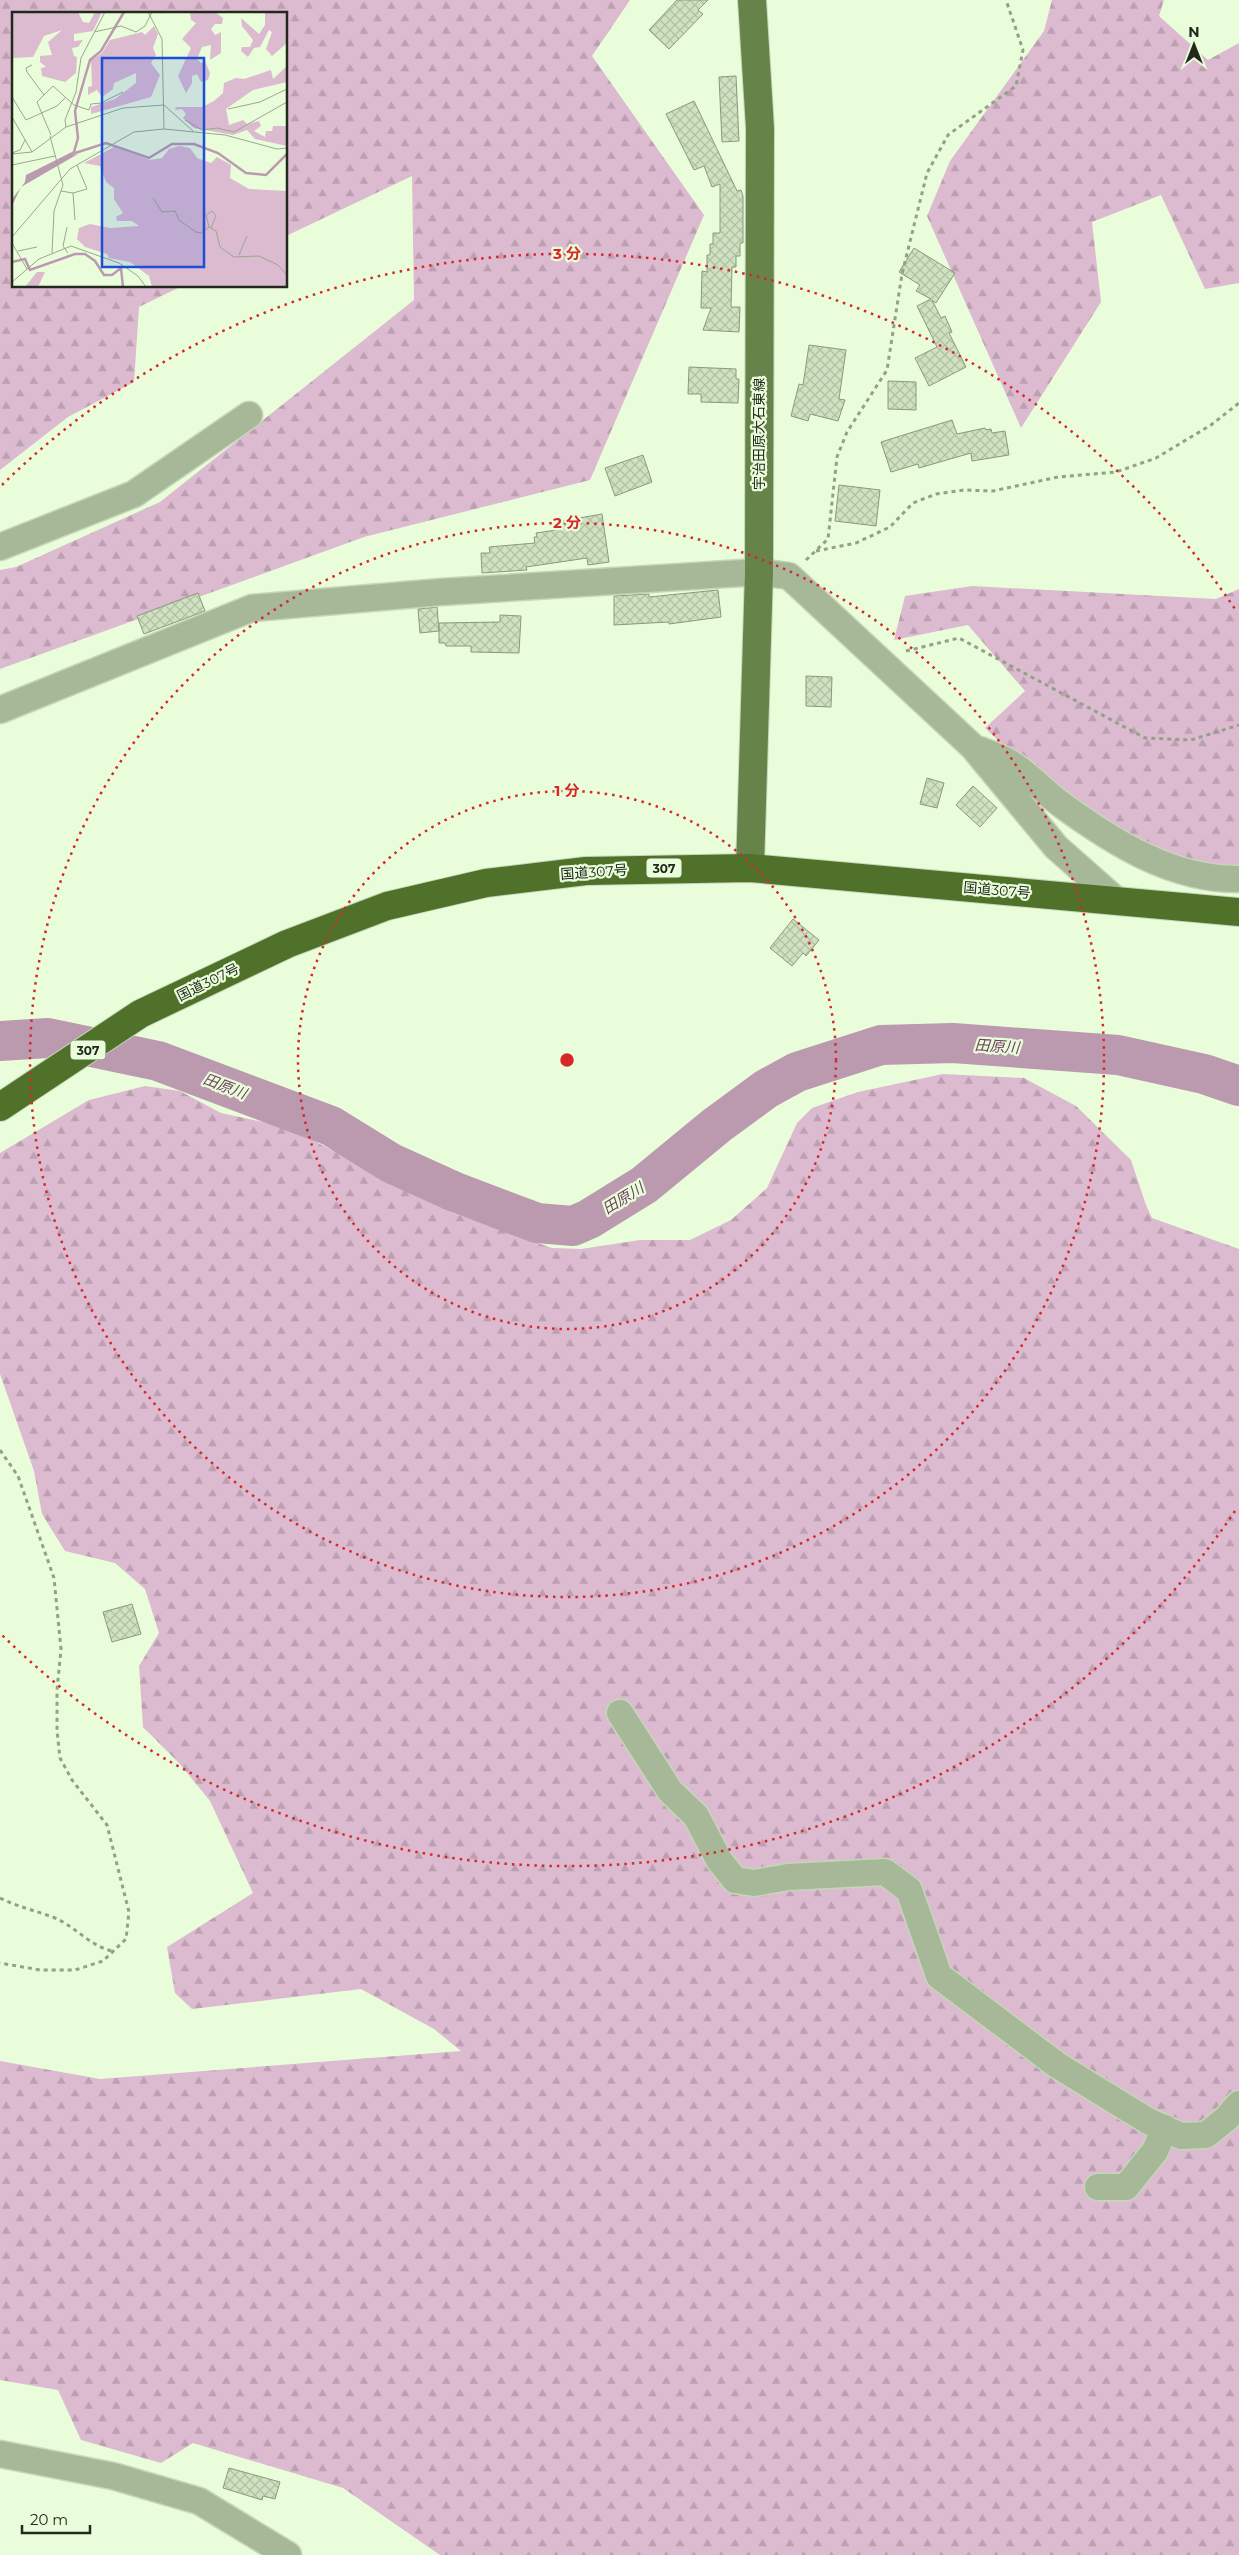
<svg xmlns="http://www.w3.org/2000/svg" width="1239" height="2555" viewBox="0 0 1239 2555" font-family="Montserrat,'Noto Sans JP',sans-serif">
  <style>
    .forest { fill: url(#forest-firs) }
    .lines { fill: none; stroke-linecap: round; stroke-linejoin: round }
    .river { stroke: #bb9aaf; stroke-width: 40 }
    .building { fill: url(#building-cross-hatch); stroke: #899a7b }
    .minor-casing { stroke: #c6d7b9; stroke-width: 29 }
    .major-casing { stroke: #c6d7b9; stroke-width: 30 }
    .highway-casing { stroke: #c6d7b9; stroke-width: 30 }
    .path { stroke: #93a188; stroke-width: 3; stroke-dasharray: 4 4; stroke-linecap: butt }
    .minor { stroke: #a7b898; stroke-width: 26 }
    .major { stroke: #668449; stroke-width: 28 }
    .highway { stroke: #4f7129; stroke-width: 28 }
    .ring { fill: none; stroke: #d62828; stroke-width: 2.5; stroke-dasharray: 2.5 5 }
    .labels { text-anchor: middle; dominant-baseline: central; stroke-width: 4.5; stroke-linejoin: round; paint-order: stroke }
    .shield { fill: #eafddb; stroke: #5e6855; stroke-width: 1 }
    .shield-label { font-size: 12px; font-weight: bold; fill: #22281c }
    .street-label { font-size: 14px; fill: #22281c; stroke: #eafddb }
    .water-label { font-size: 15px; font-style: italic; fill: #6f4161; stroke: #eafddb }
    .inset-river { fill: none; stroke: #bb9aaf; stroke-width: 2.5 }
    .inset-road { fill: none; stroke: #9aa88f; stroke-width: 1 }
    .view { fill: #1d4ed8; fill-opacity: 0.15; stroke: #1d4ed8; stroke-width: 2.5 }
    .inset-edge { fill: none; stroke: #22281c; stroke-width: 2.5 }
    .centre { fill: #d62828; stroke: #eafddb; stroke-width: 2.5 }
    .ring-label { font-size: 15px; text-anchor: middle; font-weight: bold; fill: #d62828; stroke: #eafddb; stroke-width: 4.5; stroke-linejoin: round; paint-order: stroke }
  </style>
  <defs>
    <pattern id="forest-firs" width="22" height="20" patternUnits="userSpaceOnUse" patternTransform="scale(1.25)"><rect width="22" height="20" fill="#dcbad0"/><path d="M5 1l3.5 6h-7zM16 11l3.5 6h-7z" fill="#bca0b2"/></pattern>
    <pattern id="building-cross-hatch" width="8" height="8" patternUnits="userSpaceOnUse" patternTransform="scale(1.25)"><rect width="8" height="8" fill="#cfe1c0"/><path d="M0 0l8 8M0 8l8-8" fill="none" stroke="#b1c1a4"/></pattern>
  </defs>
  <rect width="100%" height="100%" fill="#eafddb"/>
  <path class="forest" d="M0,0H630L592,56L704,215L590,480L364,537L0,669V570L16,567L160,502L414,300L412,176L286,236V14H14V286H182L139,307L134,382L68,417L0,470Z
    M1052,0H1164L1159,16L1208,60L1239,43V283L1205,289L1161,195L1092,222L1101,302L1021,428L927,216L950,161L1044,31Z
    M972,586L1216,599L1239,589V884L1118,855L985,728L1025,691L968,625L894,640L905,596Z
    M943,1074L1024,1078L1076,1106L1131,1160L1146,1205L1152,1218L1239,1249V2555H440L343,2488L193,2443L161,2463L81,2440L58,2390L0,2380V2061L100,2079L461,2051L434,2029L361,1989L192,2009L175,1993L167,1947L253,1893L210,1801L179,1763L143,1727L139,1666L159,1633L145,1589L115,1563L65,1551L42,1514L34,1471L0,1374V1153L89,1100L145,1086L180,1091L221,1113L287,1127L453,1213L552,1248L581,1249L640,1240H690L731,1220L767,1188L797,1123L812,1108L858,1092Z"/>
  <g class="lines">
    <path class="river" d="M0,1041L48,1038L158,1061L331,1126L391,1163L455,1192L537,1223L573,1226L589,1219L644,1185L717,1125L766,1089L797,1072L881,1045L953,1043L1118,1055L1204,1074L1239,1086"/>
  </g>
  <path class="building" d="M677,0H708L698,10L703,14L669,49L649,30Z
    M736,76L739,141L722,142L719,77Z
    M694,101L737,191L741,190L743,196V243H740V256H736V267H732L731,307H740L739,332L703,330L711,308H701L702,271L707,272V255H710V244H713V233H720V184L712,187L704,166L694,170L666,114Z
    M914,248L955,273L936,303L932,300L941,318L945,316L952,332L949,333L966,367L929,386L915,358L937,347L917,306L931,299L916,291L920,285L899,272Z
    M809,345L846,350L839,399L845,400L838,421L810,414L808,421L791,416L799,384L803,385Z
    M689,367L736,369V379H739L738,403L701,402V394H688Z
    M888,381L916,382V410L888,409Z
    M952,420L957,434L985,428L986,430L991,429L992,433L1005,431L1009,455L972,461L971,453L919,468L918,464L891,472L881,442Z
    M643,455L652,482L615,496L605,468Z
    M839,485L880,490L876,526L835,521Z
    M602,514L609,562L588,565L587,558L526,567L527,570L482,573L481,553H490L489,547L535,543L534,537H537L536,533L563,529L562,521Z
    M718,590L721,617L669,624V622L614,625V596L649,594V597Z
    M198,593L205,611L144,634L137,616Z
    M437,607L439,631L420,633L418,609Z
    M500,615L521,616L519,653L471,652V646H446L445,643H439V623L500,622Z
    M806,676L832,677L831,707L806,706Z
    M927,778L944,783L937,808L920,804Z
    M973,786L997,808L980,827L956,805Z
    M793,919L819,940L806,956L803,953L792,966L770,948Z
    M132,1604L141,1634L112,1642L103,1612Z
    M229,2468L280,2482L275,2499L263,2496L262,2500L223,2488Z"/>
  <g class="lines">
    <g class="minor-casing">
      <path id="minor" d="M0,547L134,494L249,415
        M0,710L252,608L441,592L759,572L789,576L973,747L1056,847L1116,900
        M980,750C990,754 1000,757 1008,762C1028,773 1044,792 1062,805C1114,843 1173,880 1239,879
        M620,1713L670,1791L696,1816L719,1860L735,1880L754,1883L788,1877L885,1872L909,1890L939,1976L1057,2065L1148,2121L1181,2136L1206,2135L1227,2118L1239,2104
        M1098,2187H1126L1155,2151L1165,2128
        M0,2454L113,2476L199,2501L288,2555"/>
    </g>
    <g class="major-casing">
      <path id="major" d="M750,868L759,572L760,128L752,0"/>
    </g>
    <g class="highway-casing">
      <path id="highway" d="M0,1107L140,1014L287,944L387,906L486,883L586,871L750,868L1239,912"/>
    </g>
    <path class="path" d="M816,551L856,543L890,527L913,503L936,494L964,490L993,491L1058,477L1116,472L1156,458L1211,425L1239,403
      M806,560L828,539L837,457L847,432L887,370L902,274L927,173L948,135L1016,86L1023,50L1006,0
      M906,651L959,638L1145,738L1191,740L1239,725
      M0,1450L18,1476L54,1578L61,1649L57,1690V1731L60,1758L72,1780L107,1825L129,1912L126,1939L103,1961L75,1970H40L0,1963
      M0,1898C18,1907 37,1911 55,1918C76,1927 90,1946 112,1951"/>
    <use href="#minor" class="minor"/>
    <use href="#major" class="major"/>
    <use href="#highway" class="highway"/>
  </g>
  <g class="ring">
    <circle cx="567" cy="1060" r="269"/>
    <circle cx="567" cy="1060" r="537"/>
    <path d="M1235 1511A806 806 0 0 1 2 1635M2 485A806 806 0 0 1 1235 609"/>
  </g>
  <g class="labels">
    <g class="shield">
      <rect x="646.5" y="858.5" width="35" height="19" rx="4"/>
      <rect x="70.5" y="1040.5" width="35" height="19" rx="4"/>
    </g>
    <g class="shield-label">
      <text x="664" y="868">307</text>
      <text x="88" y="1050">307</text>
    </g>
    <g class="street-label">
      <text transform="translate(759 434) rotate(-90)">宇治田原大石東線</text>
      <text transform="translate(594 872) rotate(-4)">国道307号</text>
      <text transform="translate(997 890) rotate(5)">国道307号</text>
      <text transform="translate(208 982) rotate(-26)">国道307号</text>
    </g>
    <g class="water-label">
      <text transform="translate(997 1046) rotate(4)">田原川</text>
      <text transform="translate(225 1086) rotate(21)">田原川</text>
      <text transform="translate(623 1198) rotate(-32)">田原川</text>
    </g>
  </g>
  <g transform="translate(12 12)">
    <rect width="275" height="275" fill="#eafddb"/>
    <path d="M0,0H66L71,10L77,11L83,0H90L81,19L62,22V29L71,28L66,35L60,36L62,44L65,45L64,61L53,70L30,64L29,56L34,55L28,50V44L40,43L36,30L50,18L32,24L21,45L1,46ZM178,0H203L211,6L210,12H203L199,17L203,23L209,20V41L198,48L199,33L190,35L185,47L189,51L193,49L198,61L196,68L189,70L185,62L180,64V71L174,81L166,64L179,36L170,27L184,11L179,8ZM253,0H275V31L260,44L254,37L260,20L257,18L248,35L242,36L236,45L229,39L230,35H238L241,28L230,14L229,6L247,22L253,13ZM142,14L146,22L141,36L144,43L139,51L148,63L139,85L79,102V95L103,87L124,71V61L102,71L101,77L90,85L85,78L76,83V75L80,74L79,48L90,41L98,28L130,20L133,23ZM275,54V70L241,78L214,97L217,113L231,108L235,112L247,109L249,114L242,119L253,125L254,119H260L261,114H274L275,134L243,127L235,118L221,123L182,116L171,106L174,102L170,97L163,98L164,95H190L202,89L211,81L212,71L224,66L232,67L259,58L261,67ZM167,134L178,136L185,146L199,151L205,145L219,153L218,166L237,177L275,179V275H140L137,264L118,250L97,246L95,242L73,235L65,227L67,216L78,212L98,216L127,214L120,209H105L104,205L111,201L102,187V176L94,170L88,154L72,151L102,135L138,148L150,146L157,137ZM25,260H33L26,275H13Z" fill="#dcbad0"/>
    <path d="M62,139L61,143L66,142L9,175L0,194V187L13,170L14,163Z" fill="#bb9aaf"/>
    <path class="inset-river" d="M62,140L66,126L63,99L78,48L89,39L112,0M57,143L94,131L137,146L160,132H182L206,141L234,161L254,163L275,142M0,250L13,247L18,258L63,242H73L83,249L92,263H100L109,256L111,275"/>
    <path class="inset-road" d="M136,0L150,27L152,117M82,20L109,14L124,20L133,14L140,0M20,53L14,56L15,60L32,83M0,85L14,108L45,94L53,86M216,97L248,90L275,77M0,105L20,140M173,108L190,118L205,116L222,120L275,90M54,115L111,96L152,93L181,119M39,123L25,90L41,74L62,93L77,98L79,92L89,91L111,80M38,124L51,173L42,199L40,241M0,141L8,138L13,128M0,142L20,140L54,115L53,108L64,80L69,46L93,0M0,153L43,144M49,179L61,181L75,177L65,153M61,181L63,208M141,186L150,200L163,199L167,208L184,220L189,221L197,215L204,219L208,235L222,245L247,244L266,253L275,263M55,215L51,234L56,241M197,215L194,203L200,199L204,204L199,216M0,225L58,157L122,120L152,117L213,123L265,137L275,136M0,231L15,257M6,239L25,235M227,243L235,224M0,270L27,247L59,234L107,251L126,264L134,275"/>
    <path class="view" d="M90,46H192V255H90Z"/>
    <rect width="275" height="275" class="inset-edge"/>
  </g>
  <circle cx="567" cy="1060" r="8" class="centre"/>
  <g class="ring-label">
    <text x="567" y="259">3 分</text>
    <text x="567" y="528">2 分</text>
    <text x="567" y="796">1 分</text>
  </g>
  <g transform="translate(1194 45)" stroke="#eafddb" stroke-width="4" paint-order="stroke">
  <path d="M0-4L9 19L0 12L-9 19Z" fill="#22281c"/>
  <text y="-8" font-size="14" font-weight="bold" text-anchor="middle" fill="#22281c">N</text>
  </g>
  <path d="M22 2525v8h68v-8" fill="none" stroke="#22281c" stroke-width="2.5"/>
  <text x="30" y="2525" font-size="15" fill="#22281c" stroke="#eafddb" stroke-width="4" paint-order="stroke">20 m</text>
</svg>
